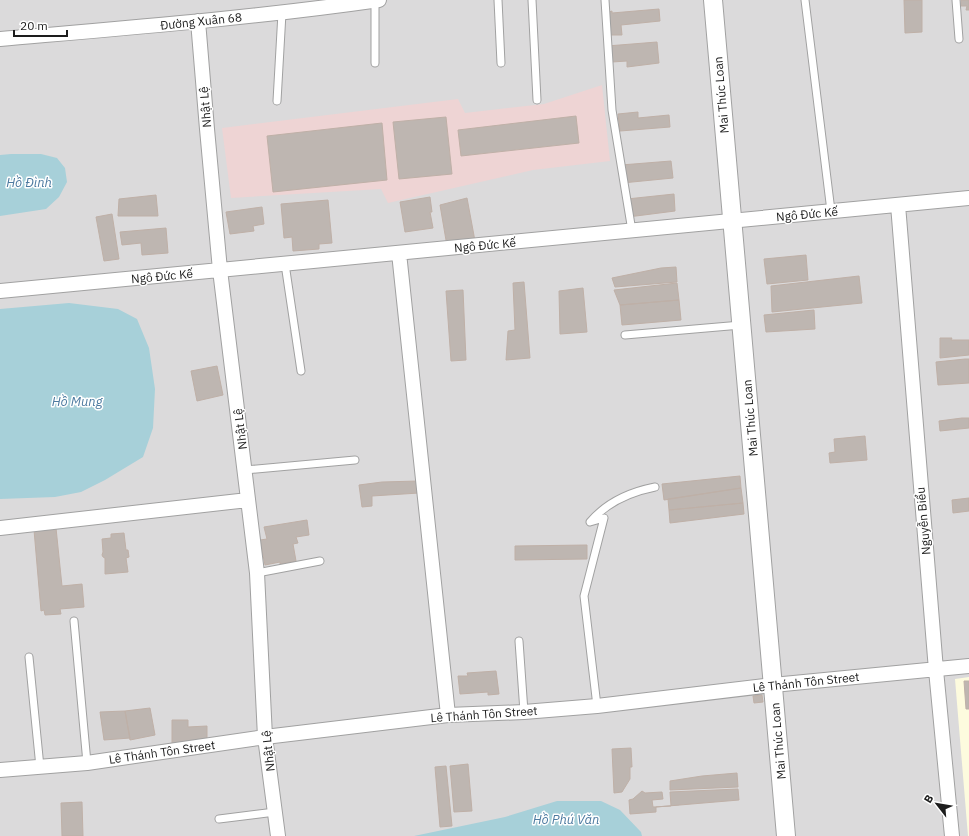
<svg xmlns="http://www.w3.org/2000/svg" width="969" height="836" viewBox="0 0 969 836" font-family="'IBM Plex Sans',sans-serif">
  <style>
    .residential { fill: #dbdadb }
    .commercial { fill: #eed4d4 }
    .education { fill: #fdfbde }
    .water { fill: #a7d0d9 }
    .building { fill: #beb6b1; stroke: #bfb0a7 }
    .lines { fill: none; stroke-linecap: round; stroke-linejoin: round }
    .service-casing { stroke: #a1a1a1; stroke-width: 9 }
    .minor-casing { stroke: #a1a1a1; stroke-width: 16 }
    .tertiary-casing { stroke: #a1a1a1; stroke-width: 20 }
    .service { stroke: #fff; stroke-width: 7 }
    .minor { stroke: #fff; stroke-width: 14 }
    .tertiary { stroke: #fff; stroke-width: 18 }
    .labels { text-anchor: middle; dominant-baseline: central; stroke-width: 3; stroke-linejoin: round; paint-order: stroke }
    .street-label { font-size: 12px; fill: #1d1d1d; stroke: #fff }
    .water-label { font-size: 13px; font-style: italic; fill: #4d7aa0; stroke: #fff }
  </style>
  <rect width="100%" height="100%" fill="#eeeae4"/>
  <path class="residential" d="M0,0H969V836H0Z"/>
  <path class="commercial" d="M602,85L610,161L533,170L388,203L381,189L231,198L222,128L458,99L465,113L544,104Z"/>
  <path class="education" d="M969,677V836H968L955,679Z"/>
  <path class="water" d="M11,154H41L57,158L65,168L67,182L59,197L46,209L0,216V155Z
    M69,303L118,309L137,319L149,348L155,389L153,428L143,457L105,480L81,492L55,497L0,499V309Z
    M557,801H601L620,810L641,832L642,836H414L505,817Z"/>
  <path class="building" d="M904,0H922V32L905,33Z
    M961,0H969V10H966L967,6H961Z
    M606,8H609V12L612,11V13L659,9L660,21L621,25L622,35H609Z
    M657,42L659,63L627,67V61L612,62L607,46Z
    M638,112V118L669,115L670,127L620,131L618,114Z
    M576,116L579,143L461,156L458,130Z
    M446,117L452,174L399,179L393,122Z
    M382,123L387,180L273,192L267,136Z
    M671,161L673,178L622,183L621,165Z
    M674,194L675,211L628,217L627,199Z
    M156,195L158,216H118L119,199Z
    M430,197L432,212H430L433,228L405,232L400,202Z
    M467,198L475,241L447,246L440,205Z
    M328,200L332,243L319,244V249L293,251L292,237L284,238L281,204Z
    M262,207L264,224L253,226L254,231L230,234L226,212Z
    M112,214L119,259L104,261L96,217Z
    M166,228L168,253L142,255L141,243L122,245L120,232Z
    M806,255L808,280L767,284L764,259Z
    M676,267L677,282L615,287L612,278L661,268Z
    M859,276L862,303L772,312L771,286Z
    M524,282L530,358L506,360L508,331L515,330L513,283Z
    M677,283L679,300L620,305L614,290Z
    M583,288L587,332L560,334L559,291Z
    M463,290L466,360L451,361L446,291Z
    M679,300L681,320L622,325L620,305Z
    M814,310L815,329L766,332L764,315Z
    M940,338H952L951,340H969V355L940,358Z
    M965,359H969V383L938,385L936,362Z
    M217,366L223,395L197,401L191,371Z
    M962,418H969V428L940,431L939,421Z
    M865,436L867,460L830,463L829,453L835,452L834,439Z
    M740,476L741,488L664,500L662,484Z
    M418,481L419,493L372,496V506L362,507L359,485L382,482Z
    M741,488L743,503L669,510L668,499Z
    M969,498V511L953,513L952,500Z
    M743,503L744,514L670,523L669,510Z
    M307,520L309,535L296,537L298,543L293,544L296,561L280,564V562L265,565L260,540L267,539L264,527Z
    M56,528L62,586L82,584L84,607L60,609L61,614L45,615L44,610L41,611L34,530Z
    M124,533L126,550H128L129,557L126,558L128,572L105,574V558L103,557L102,555L103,552L102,539L111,538V534Z
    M587,545V559L515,560V546Z
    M496,671L499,694L488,695V692L460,694L458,676H468L467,673Z
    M964,681H969V709H966Z
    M762,695L763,702L754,703L753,696Z
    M150,708L155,735L130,740L125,711Z
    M125,711L130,738L104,740L100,712Z
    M172,720H188V727L207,726V744H172Z
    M631,748L632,767H630V779L622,792L614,793L612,749Z
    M468,764L472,811L454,812L450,766Z
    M446,766L452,826L440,827L435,767Z
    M737,773L738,787L670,790V781L702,776Z
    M738,789L739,800L656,807V812L630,814L629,800L633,799L642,791L645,793L662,792L663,799L652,800L653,807L671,806L670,792Z
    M82,802L83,836H62L61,803Z"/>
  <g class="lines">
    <g class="service-casing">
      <path id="service" d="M498,0L501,63
        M532,0L537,100
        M605,0L612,110L632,231
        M805,0L831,211
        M956,0L959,39
        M375,63V1
        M277,101L282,13
        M285,264L301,371
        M625,335L741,325
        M245,470L355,460
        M257,573L320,561
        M74,621L87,763
        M519,641L524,712
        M29,657L40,767
        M597,706L584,596L604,518L590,522C607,502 630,492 655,487
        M219,819L275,812"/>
    </g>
    <g class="minor-casing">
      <path id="minor" d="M198,21L207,129L220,270L257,573L265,737L278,836
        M0,39C126,28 253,18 379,0
        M898,205L936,670L952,836
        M399,253L448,715
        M0,291L969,198
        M0,528L248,500
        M0,770L87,763L265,737L448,715L524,712L597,706L773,685L969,666"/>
    </g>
    <g class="tertiary-casing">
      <path id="tertiary" d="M713,0L786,836"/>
    </g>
    <use href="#service" class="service"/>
    <use href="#minor" class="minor"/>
    <use href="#tertiary" class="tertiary"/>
  </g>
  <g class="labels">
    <g class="street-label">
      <text transform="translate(201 21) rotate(-6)">Đường Xuân 68</text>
      <text transform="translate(721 95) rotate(-95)">Mai Thúc Loan</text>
      <text transform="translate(205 107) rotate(-95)">Nhật Lệ</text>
      <text transform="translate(807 214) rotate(-5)">Ngô Đức Kế</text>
      <text transform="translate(485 245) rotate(-5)">Ngô Đức Kế</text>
      <text transform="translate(162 276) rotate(-5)">Ngô Đức Kế</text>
      <text transform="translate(750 418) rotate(-95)">Mai Thúc Loan</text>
      <text transform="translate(240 429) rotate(-97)">Nhật Lệ</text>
      <text transform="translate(923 521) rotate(-95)">Nguyễn Biểu</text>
      <text transform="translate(806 682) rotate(-6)">Lê Thánh Tôn Street</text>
      <text transform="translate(484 714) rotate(-4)">Lê Thánh Tôn Street</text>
      <text transform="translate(778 741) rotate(-95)">Mai Thúc Loan</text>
      <text transform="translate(268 751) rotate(-96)">Nhật Lệ</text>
      <text transform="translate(162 752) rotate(-8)">Lê Thánh Tôn Street</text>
    </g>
    <g class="water-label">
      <text x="29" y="182">Hồ Đình</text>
      <text x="77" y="401">Hồ Mung</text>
      <text x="566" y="819">Hồ Phú Văn</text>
    </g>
  </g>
  <g transform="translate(937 804) rotate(301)" stroke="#ffffff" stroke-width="3" paint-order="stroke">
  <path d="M0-3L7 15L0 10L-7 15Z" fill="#1d1d1d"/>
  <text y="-6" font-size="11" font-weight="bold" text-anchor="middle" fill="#1d1d1d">B</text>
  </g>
  <path d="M14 30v6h53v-6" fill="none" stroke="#1d1d1d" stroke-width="2"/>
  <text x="20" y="30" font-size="12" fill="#1d1d1d" stroke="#ffffff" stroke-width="3" paint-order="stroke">20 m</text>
</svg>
